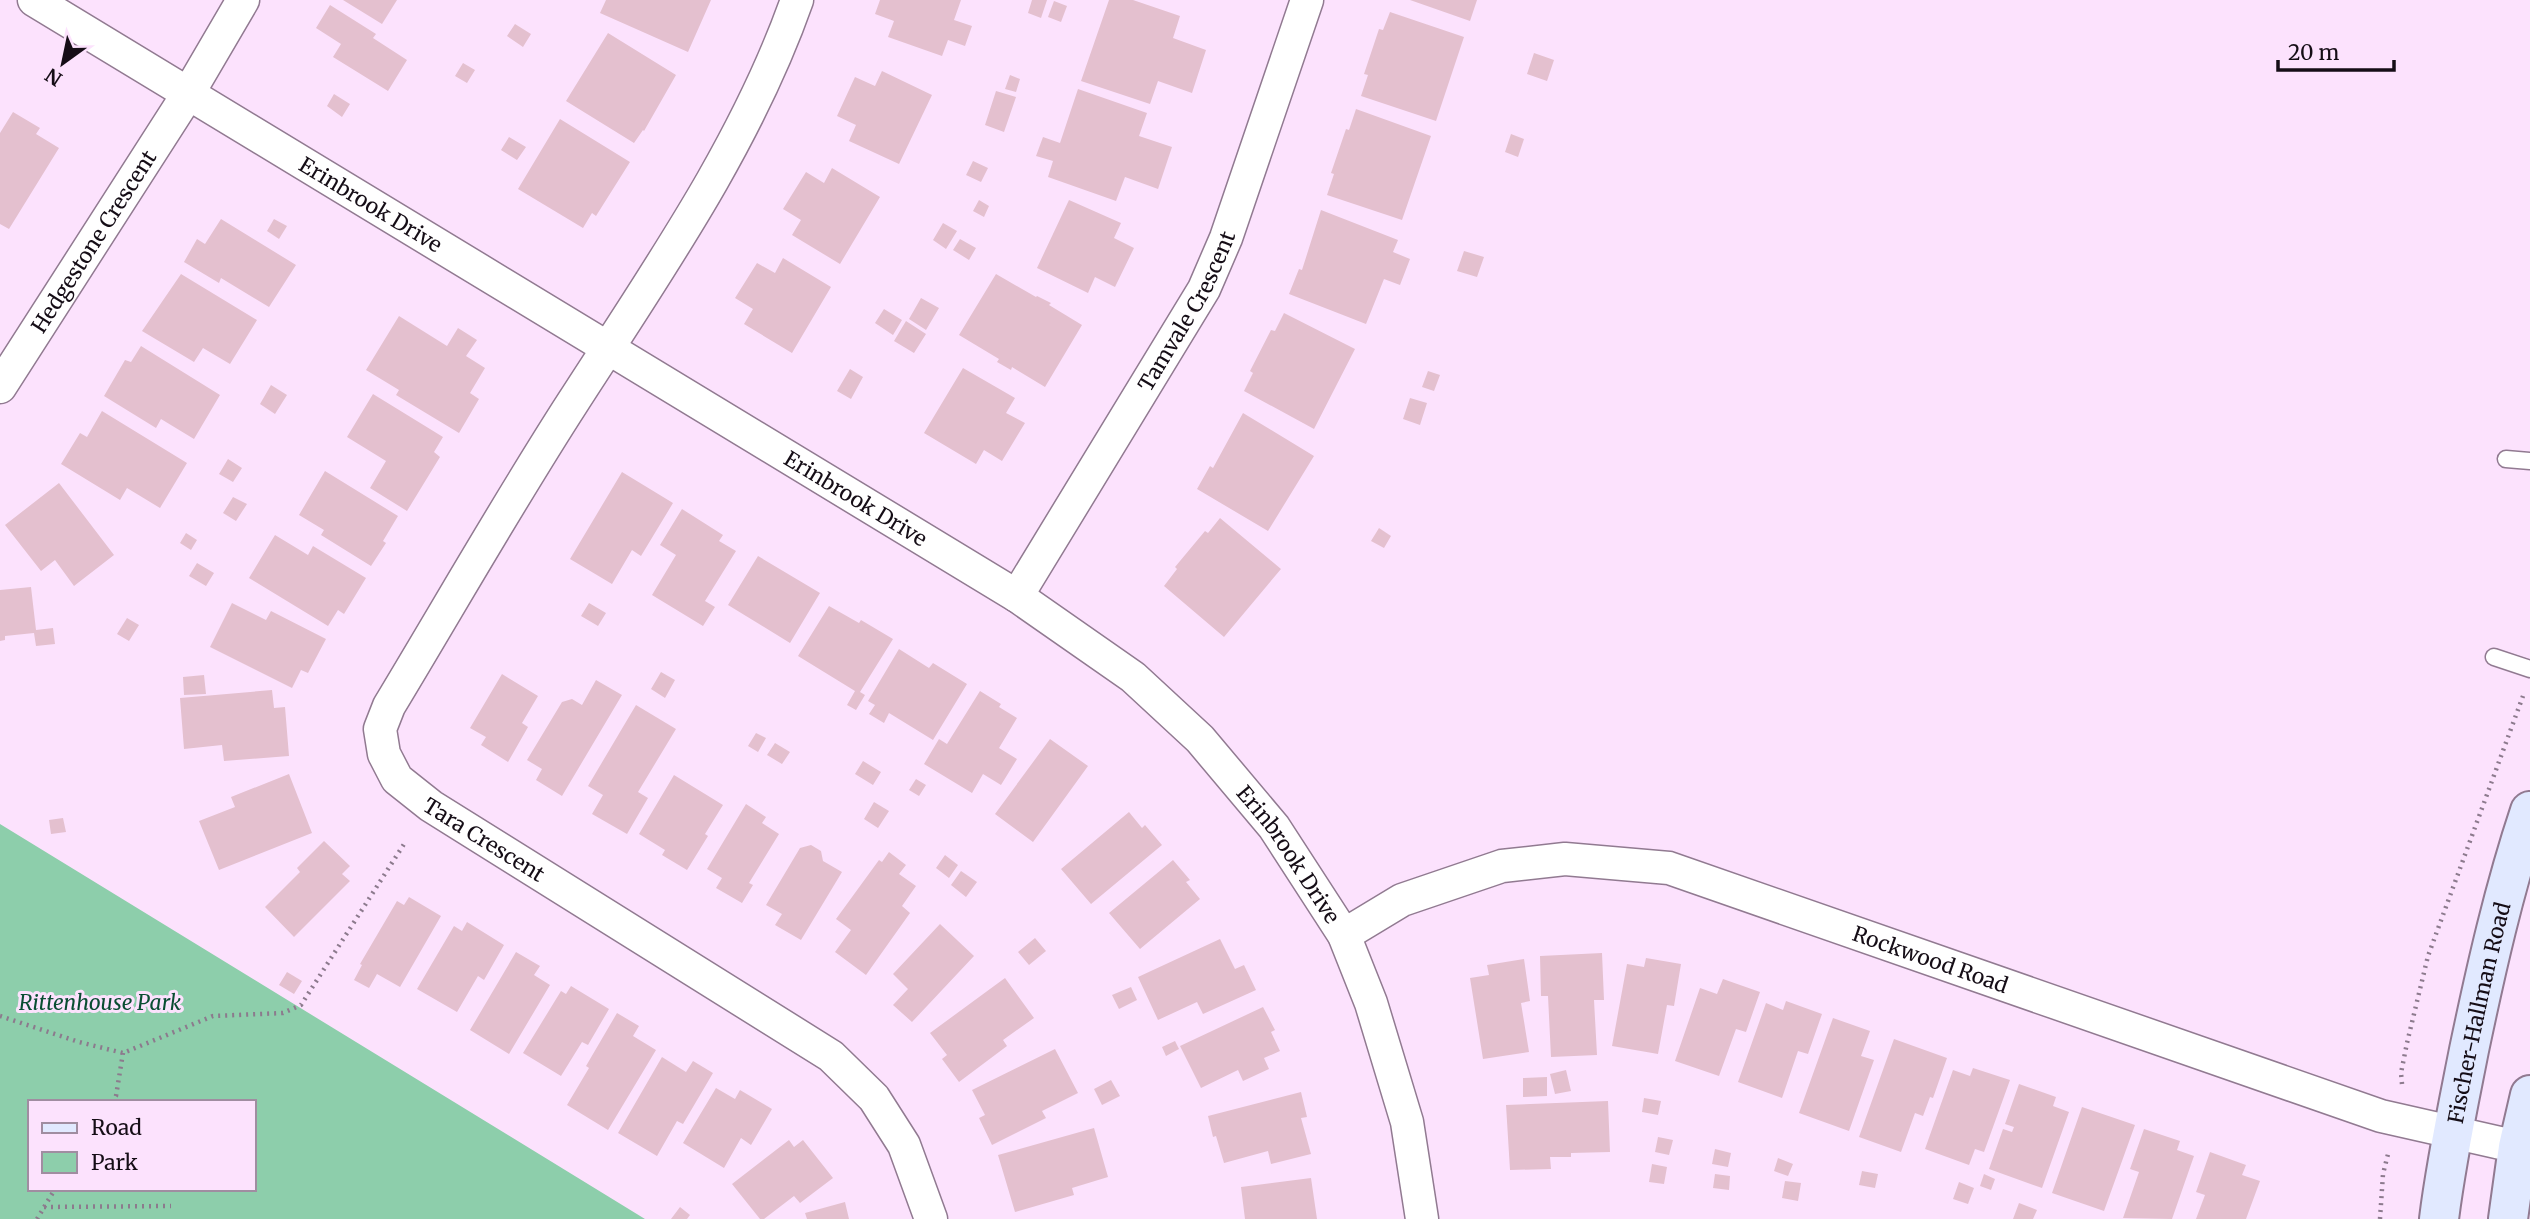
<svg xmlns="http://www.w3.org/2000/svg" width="2530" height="1219" viewBox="0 0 2530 1219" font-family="Merriweather,serif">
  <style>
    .green { fill: #8dceab; fill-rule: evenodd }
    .building { fill: #e4c0cf }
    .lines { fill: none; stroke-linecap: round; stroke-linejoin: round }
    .lane-casing { stroke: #917a91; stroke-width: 19 }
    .street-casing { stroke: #917a91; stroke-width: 35 }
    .secondary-casing { stroke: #917a91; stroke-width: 42 }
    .path { stroke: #8c7a8d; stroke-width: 4.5; stroke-dasharray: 2 5; stroke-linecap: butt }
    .lane { stroke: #fff; stroke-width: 16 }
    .street { stroke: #fff; stroke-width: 32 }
    .secondary { stroke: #e1e9ff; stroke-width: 38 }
    .labels { text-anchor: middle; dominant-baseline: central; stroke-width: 6; stroke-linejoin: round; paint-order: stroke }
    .street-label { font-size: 21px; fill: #150d16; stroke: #fce2fd }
    .park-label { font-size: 21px; font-style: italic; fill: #094d32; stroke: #fce2fd }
  </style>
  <rect width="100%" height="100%" fill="#fce2fd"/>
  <path class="green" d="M0,824L645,1219H0ZM30,1102H254V1189H30Z"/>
  <path class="building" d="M343,0H397L382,24Z
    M606,0H711L688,52L600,13Z
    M880,0H961L954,20L972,26L965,46L948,40L942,56L888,37L894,21L875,14Z
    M1032,0H1047L1041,18L1028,13Z
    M1109,0H1133L1180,16L1173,38L1206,50L1192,93L1158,81L1150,104L1081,81Z
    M1410,0H1477L1470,21Z
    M1054,1L1067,6L1061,22L1048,17Z
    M330,5L376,34L373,38L407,60L388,91L333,57L341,44L316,28Z
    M1390,12L1464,37L1436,121L1361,96L1368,75L1364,74L1379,29L1383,30Z
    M515,24L531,34L523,47L507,36Z
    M608,33L676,75L644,131L643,130L634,143L566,101Z
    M1534,53L1554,60L1547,81L1527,74Z
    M463,63L475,70L467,83L455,76Z
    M882,71L932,95L899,164L849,141L856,125L837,116L855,77L875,86Z
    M1010,75L1020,79L1016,92L1005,89Z
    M1078,89L1147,113L1139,136L1172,147L1158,189L1125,177L1116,201L1048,177L1053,161L1036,156L1043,137L1060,143Z
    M996,91L1016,97L1004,132L985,125Z
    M334,94L350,104L342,117L327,106Z
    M1356,109L1431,136L1402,220L1327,195L1334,174L1331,173L1346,129L1349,130Z
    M13,112L40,128L36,134L59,148L9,229L0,224V133Z
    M560,119L630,162L596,216L592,213L583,228L518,189Z
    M1511,134L1524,139L1518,157L1505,152Z
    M509,137L526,147L517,160L501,150Z
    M973,161L988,168L981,182L966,175Z
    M832,168L880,197L840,264L792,235L801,220L783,209L806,172L824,183Z
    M979,200L989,206L984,217L973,211Z
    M1069,200L1121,223L1114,238L1134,248L1115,287L1095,277L1088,293L1037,268Z
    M1321,210L1398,240L1393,252L1410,259L1400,285L1384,279L1366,324L1289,294L1299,269L1302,270Z
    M221,219L296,265L269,307L221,278L219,283L184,262L197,239L205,244Z
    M274,219L287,226L279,239L267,231Z
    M943,223L957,231L946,249L933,240Z
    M960,239L976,248L969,260L953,250Z
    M1464,251L1484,257L1477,277L1457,271Z
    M783,258L831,287L792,353L744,324L753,309L735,298L757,263L775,273Z
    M181,274L257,320L230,364L203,348L194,362L142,331Z
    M996,274L1036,297L1037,296L1051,303L1049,305L1082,325L1045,387L1012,367L1011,370L997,362L999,359L959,335Z
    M921,298L939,308L926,330L909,319Z
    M884,309L902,320L893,335L875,323Z
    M1284,313L1355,349L1314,429L1244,391L1253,373L1250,371L1271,330L1275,331Z
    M399,316L447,346L458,328L477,340L466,356L485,368L470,393L479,399L459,433L396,395L399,390L366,370Z
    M906,321L926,334L914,353L894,341Z
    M141,346L220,395L194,439L161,419L156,428L104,396L125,360L131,362Z
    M963,368L1015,398L1006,413L1025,423L1002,461L984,450L976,464L924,433Z
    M850,369L863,377L851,399L837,391Z
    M1428,371L1440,375L1434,391L1422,387Z
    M271,385L287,395L275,414L260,404Z
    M373,394L443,437L434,452L440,457L407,511L370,488L386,461L347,437Z
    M1410,398L1427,403L1420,425L1403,419Z
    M102,411L187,463L160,508L127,488L120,500L61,464L80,433L87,437Z
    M1243,413L1314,456L1268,531L1197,489L1210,466L1213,468Z
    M228,459L242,468L233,482L219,474Z
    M325,471L398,516L383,541L386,543L371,566L321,535L324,530L299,515Z
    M622,472L673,503L641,556L632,550L612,584L570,559Z
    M59,483L114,555L74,586L55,560L41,571L5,525Z
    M233,497L247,504L236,521L223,513Z
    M682,509L723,535L719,541L736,551L705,601L715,607L703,626L652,595L676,555L660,545Z
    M1220,518L1281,569L1224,637L1164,586L1177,569L1175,567L1205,531L1208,533Z
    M1379,528L1391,536L1384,548L1371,541Z
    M186,533L197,540L191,550L180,543Z
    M275,535L308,555L313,546L366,578L344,614L338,610L328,626L249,578Z
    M758,556L820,593L790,643L728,605Z
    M197,563L214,573L206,586L189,576Z
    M31,587L36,630L53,628L55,644L36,646L34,633L5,636V640L0,641V590Z
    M232,603L266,620L271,611L326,639L308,673L301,670L292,688L210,647Z
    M589,603L606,613L598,626L581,616Z
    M829,606L859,623L861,620L893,639L860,692L865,695L856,710L847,705L855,691L798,656Z
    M127,618L139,625L129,641L117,634Z
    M899,649L929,668L933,663L967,684L933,740L889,713L884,723L869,714L875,705L868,701Z
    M661,672L675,680L665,698L651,689Z
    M502,674L538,696L522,723L528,727L508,762L481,745L486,737L470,728Z
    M204,675L206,694L184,695L183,677Z
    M596,680L622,695L562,796L536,780L542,769L527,760L562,702L572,699L582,705Z
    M272,690L274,708L285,707L289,756L224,761L222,745L184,749L180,698Z
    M980,691L1001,704L999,707L1017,718L999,748L1017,759L1001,785L983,774L972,793L924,764L939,739L947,744Z
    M636,705L676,729L638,792L648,798L627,834L592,814L603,795L588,786Z
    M756,733L766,738L758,752L748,746Z
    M1050,739L1088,766L1033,842L995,814Z
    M775,743L790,752L782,764L767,755Z
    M863,761L881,772L873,785L855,774Z
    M289,774L312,833L219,870L199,821L235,807L231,797Z
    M674,775L723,805L705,834L708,836L687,870L662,855L665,850L639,834Z
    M916,779L926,785L919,796L909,790Z
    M874,802L889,811L878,828L864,819Z
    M746,804L766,817L762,823L779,834L749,883L753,885L742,903L716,888L722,878L707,869Z
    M1129,812L1142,828L1145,825L1162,845L1091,904L1061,869Z
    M63,818L66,832L51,834L49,820Z
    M324,841L350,866L342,874L350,881L294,937L265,907L300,872L297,868Z
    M811,845L821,851L823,861L842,872L801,940L775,925L782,914L766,905L800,848Z
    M889,852L906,865L899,874L916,886L902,906L910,913L866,975L835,952L851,930L836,919L879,860L882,862Z
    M945,855L958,865L949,878L936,868Z
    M1173,860L1190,880L1186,882L1200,899L1140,949L1109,913Z
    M961,871L977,882L966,897L951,885Z
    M409,897L441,916L400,987L377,974L369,988L354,980L362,965L360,964L397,901L404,905Z
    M467,922L504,945L484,980L478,976L457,1012L417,989L454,926L462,931Z
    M940,924L974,956L912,1022L893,1005L908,989L893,974Z
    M1035,938L1046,951L1029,965L1018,952Z
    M1220,939L1235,969L1244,965L1256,990L1203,1014L1197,1002L1158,1020L1138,977Z
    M516,952L540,966L534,975L550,985L509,1054L470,1030Z
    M1602,953L1604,1000H1594L1597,1055L1551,1057L1548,996H1541L1540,956Z
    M1646,958L1681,964L1674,1006L1667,1005L1658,1054L1612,1046L1627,964L1644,967Z
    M1524,959L1530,1001L1521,1003L1529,1052L1483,1059L1470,978L1489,975L1487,965Z
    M287,972L302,981L294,994L279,985Z
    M1005,978L1034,1018L1003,1040L1007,1046L959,1082L942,1059L947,1055L930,1033Z
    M1723,979L1760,992L1746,1032L1736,1029L1719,1076L1675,1061L1700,988L1717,994Z
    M571,986L609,1009L588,1045L582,1042L561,1076L523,1053L561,991L566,994Z
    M1131,987L1137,1000L1119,1009L1112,995Z
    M1786,1001L1822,1014L1808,1054L1798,1051L1782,1098L1738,1082L1766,1003L1783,1010Z
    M1263,1007L1275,1030L1271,1032L1280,1051L1264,1058L1269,1069L1243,1081L1238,1070L1201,1088L1180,1046Z
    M617,1013L639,1026L633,1036L656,1050L608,1130L567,1105L589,1068L586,1066Z
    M1833,1018L1870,1031L1861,1056L1874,1060L1849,1131L1799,1113Z
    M1894,1039L1947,1058L1933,1098L1930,1097L1923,1116L1915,1113L1901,1152L1859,1137Z
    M1175,1041L1179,1049L1166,1056L1162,1047Z
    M1055,1049L1078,1093L1042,1111L1046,1118L992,1145L979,1118L985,1115L972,1090Z
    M662,1057L686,1072L693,1061L713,1073L683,1124L677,1121L657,1156L618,1133Z
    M1973,1068L2010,1080L1984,1152L1975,1149L1969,1165L1925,1149L1953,1070L1970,1076Z
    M1566,1070L1571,1091L1555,1094L1550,1074Z
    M1547,1077V1096L1523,1097V1078Z
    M1111,1080L1120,1096L1102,1105L1094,1089Z
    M2019,1084L2056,1097L2053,1106L2069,1112L2042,1188L1989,1169L2003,1129L2012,1132L2014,1127L2005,1124Z
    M716,1088L735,1099L740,1090L772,1109L751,1145L741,1138L724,1168L683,1143Z
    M1301,1092L1307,1117L1301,1118L1311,1154L1271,1164L1268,1151L1224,1163L1216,1136L1213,1137L1208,1116Z
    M1644,1098L1661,1101L1658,1115L1642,1112Z
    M1608,1101L1610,1152L1571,1153V1157H1550L1551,1169L1510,1170L1506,1105Z
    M2082,1107L2135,1125L2104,1211L2052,1193Z
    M1094,1128L1108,1177L1072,1188L1074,1195L1015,1212L998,1155Z
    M2144,1129L2180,1141L2177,1150L2194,1156L2172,1219L2123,1218L2139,1172L2130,1169Z
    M1658,1137L1673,1140L1669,1155L1655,1152Z
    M789,1140L794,1147L803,1140L833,1178L800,1203L794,1196L764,1219H760L732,1184Z
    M1715,1149L1731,1153L1728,1167L1712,1164Z
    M2210,1152L2246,1165L2242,1175L2260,1181L2246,1219H2196L2205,1195L2196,1192Z
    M1778,1158L1793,1164L1788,1176L1774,1171Z
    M1652,1164L1667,1167L1664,1184L1649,1182Z
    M1862,1171L1878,1174L1875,1188L1859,1185Z
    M1715,1174L1730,1176L1729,1190L1713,1188Z
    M1984,1174L1995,1179L1991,1190L1980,1186Z
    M1311,1178L1317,1219H1245L1241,1187Z
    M1785,1181L1801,1183L1798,1201L1782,1198Z
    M1959,1182L1974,1188L1968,1204L1953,1199Z
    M845,1202L849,1219H807L805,1213Z
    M2019,1203L2037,1210L2033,1219H2013Z
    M680,1207L690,1215L687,1219H671Z"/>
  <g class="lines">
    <g class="lane-casing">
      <path id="lane" d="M2506,459L2530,461
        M2494,657L2530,669"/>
    </g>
    <g class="street-casing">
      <g id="street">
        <path id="s1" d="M34,0L1017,596L1133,677L1200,739L1274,827L1344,935L1371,1003L1407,1122L1422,1219"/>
        <path id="s2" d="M797,0C746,145 656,273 573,402C509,501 450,605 389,706L380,729L384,754L397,779L431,806L831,1056L874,1098L904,1145L931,1219"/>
        <path id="s3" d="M0,387L188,94L243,0"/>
        <path id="s4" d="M1017,596L1204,289L1226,238L1307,0"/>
        <path id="s5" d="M1344,935L1402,900L1502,866L1565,859L1669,868L2381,1116L2518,1147"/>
      </g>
    </g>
    <g class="secondary-casing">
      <g id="secondary">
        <path id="s6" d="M2439,1219C2446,1162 2458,1106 2469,1050C2486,969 2504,889 2530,811"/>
        <path d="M2508,1219L2518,1147L2530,1095"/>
      </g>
    </g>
    <path class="path" d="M0,1016L79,1042L123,1053L213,1016L283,1013L301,1005L406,841
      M2402,1084L2401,1073L2407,1043L2428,956L2523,696
      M112,1102L116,1096L123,1053
      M44,1207L171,1206
      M37,1219L55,1189
      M2380,1219L2383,1174L2388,1154"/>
    <use href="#lane" class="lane"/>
    <use href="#street" class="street"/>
    <use href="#secondary" class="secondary"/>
  </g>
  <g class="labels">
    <g class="street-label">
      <text stroke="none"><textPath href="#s1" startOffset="394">Erinbrook Drive</textPath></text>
      <text stroke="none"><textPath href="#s3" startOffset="173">Hedgestone Crescent</textPath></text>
      <text stroke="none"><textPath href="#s4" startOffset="332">Tamvale Crescent</textPath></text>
      <text stroke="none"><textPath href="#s1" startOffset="961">Erinbrook Drive</textPath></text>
      <text stroke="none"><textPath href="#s2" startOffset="1001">Tara Crescent</textPath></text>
      <text stroke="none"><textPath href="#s1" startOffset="1528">Erinbrook Drive</textPath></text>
      <text stroke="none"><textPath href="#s5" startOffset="618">Rockwood Road</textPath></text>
      <text stroke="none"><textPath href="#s6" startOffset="210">Fischer-Hallman Road</textPath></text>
    </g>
    <g class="park-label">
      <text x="100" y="1002">Rittenhouse Park</text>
    </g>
  </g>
  <rect x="28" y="1100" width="228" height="91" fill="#fce2fd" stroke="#a08da1" stroke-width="2"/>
  <rect x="42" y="1123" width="35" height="10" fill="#e1e9ff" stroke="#a08da1" stroke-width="2"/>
  <text x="91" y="1135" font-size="21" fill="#150d16">Road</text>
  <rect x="42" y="1152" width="35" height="21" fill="#8dceab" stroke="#a08da1" stroke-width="2"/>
  <text x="91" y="1170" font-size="21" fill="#150d16">Park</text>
  <g transform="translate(63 63) rotate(213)" stroke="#fce2fd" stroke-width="5" paint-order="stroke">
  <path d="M0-5L12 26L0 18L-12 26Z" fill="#150d16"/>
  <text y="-10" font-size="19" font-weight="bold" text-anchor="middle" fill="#150d16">N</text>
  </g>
  <path d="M2278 60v10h116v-10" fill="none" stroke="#150d16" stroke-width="3.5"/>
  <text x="2288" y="60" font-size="21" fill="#150d16" stroke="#fce2fd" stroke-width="5" paint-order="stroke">20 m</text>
</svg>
